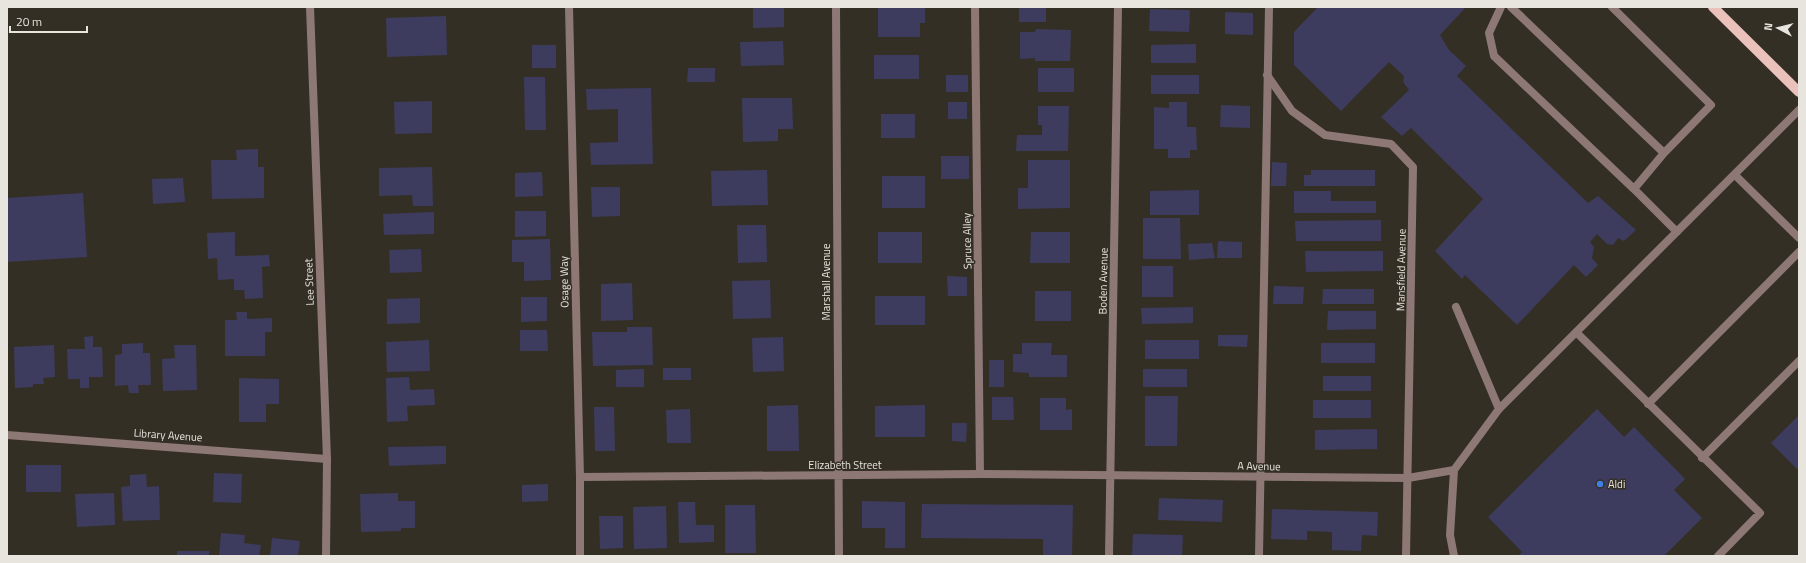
<svg xmlns="http://www.w3.org/2000/svg" width="1806" height="563" viewBox="0 0 1806 563" font-family="'Titillium Web',sans-serif">
  <style>
    .building { fill: #3d3c5e }
    .lines { fill: none; stroke-linecap: round; stroke-linejoin: round }
    .service { stroke: #8d7876; stroke-width: 8 }
    .minor { stroke: #8d7876; stroke-width: 8 }
    .primary { stroke: #ebc1bc; stroke-width: 10 }
    .shop-dot { fill: #3f7fe0; stroke: #342f25; stroke-width: 1.5 }
    .labels { text-anchor: middle; dominant-baseline: central; stroke-width: 3; stroke-linejoin: round; paint-order: stroke }
    .street-label { font-size: 11px; fill: #e8e4de; stroke: #342f25 }
    .poi-label { font-size: 11px; fill: #e8e4de; stroke: #342f25; text-anchor: start }
  </style>
  <rect width="100%" height="100%" fill="#342f25"/>
  <path class="building" d="M753,7H784V27L753,28Z
    M1019,7H1046V22H1019Z
    M1318,7H1466L1440,35L1449,50L1466,66L1457,76L1588,203L1598,196L1636,230L1624,241L1618,238L1613,245L1607,244L1597,234L1590,242L1594,247L1592,258L1598,265L1586,277L1574,265L1517,325L1465,275L1462,279L1435,251L1483,199L1411,128L1402,136L1381,117L1409,90L1403,82L1404,76L1389,62L1341,111L1294,65V32Z
    M878,8H925V23H920V37H878Z
    M1150,9L1190,10L1189,32L1149,31Z
    M1225,12L1253,13V35L1225,34Z
    M446,16L447,55L387,57L386,18Z
    M1036,29L1071,30L1070,61H1035V58L1020,59V32H1035Z
    M783,41L784,65L741,66L740,42Z
    M1196,44V63H1151V45Z
    M532,45H556V68H532Z
    M874,55H919V79H874Z
    M688,68H715V82H687Z
    M1038,68H1074V92H1038Z
    M946,75H968V92H946Z
    M1151,75H1199V94H1151Z
    M524,77H545L546,130H525Z
    M651,88L653,164L591,165L590,143L618,142V109L587,110L586,89Z
    M742,98H792L793,129H778V141L743,142Z
    M432,101V133L395,134L394,102Z
    M948,102H967V119H948Z
    M1169,102H1187V127H1196L1197,150H1190V158H1168V149H1154V107L1169,108Z
    M1221,105L1250,106V128L1220,127Z
    M1038,106H1069L1068,151H1016L1017,135H1042V125H1038Z
    M881,114H915V138H881Z
    M258,149V167H264V198L212,199L211,160H237L236,150Z
    M941,156H969V179H941Z
    M1028,160H1070V208L1018,209V188H1028Z
    M1272,162L1287,163L1286,186H1271Z
    M432,167L433,206H413L412,195L379,196V168Z
    M767,170L768,205L712,206L711,171Z
    M1311,170H1375V186H1304V175H1311Z
    M542,172L543,196L515,197V173Z
    M882,176H925V208H882Z
    M183,178L185,202L153,204L152,179Z
    M591,187H620V216L592,217Z
    M1199,190V215H1150V191Z
    M1294,191H1331V201H1376V213H1294Z
    M83,193L87,257L7,262V198Z
    M515,211H546V236L515,237Z
    M434,212V234L384,235L383,214Z
    M1143,218H1180L1181,259H1143Z
    M1381,220V241H1296L1295,221Z
    M737,225H766L767,262L738,263Z
    M235,232V256L269,255L270,266L262,267L263,298L245,299L244,290H234V279L218,280L217,258L208,259L207,233Z
    M878,232H922V263H878Z
    M1031,232H1070V263H1030Z
    M550,239L551,280L524,281V262H512V240Z
    M1218,241L1242,242V258H1217Z
    M1212,243L1215,258L1189,260L1188,244Z
    M421,249L422,272L390,273L389,250Z
    M1305,251H1383V271L1306,272Z
    M1142,266H1173V297H1142Z
    M947,276L967,277V296H948Z
    M770,280L771,318L733,319L732,281Z
    M632,283L633,320L601,321V284Z
    M1274,286L1304,287L1303,304H1273Z
    M1323,289H1374V304H1322Z
    M1035,291H1071V321H1035Z
    M875,296H925V325H875Z
    M521,297H547V321L521,322Z
    M420,298V323L387,324V299Z
    M1193,307V323L1142,324L1141,308Z
    M1328,311H1376V329L1327,330Z
    M236,312H247V319L272,318V332H265V356H225V320H237Z
    M627,327H652L653,365L593,366L592,332H627Z
    M520,330H547L548,351H520Z
    M1218,335H1248L1247,347L1218,346Z
    M93,336V347H102L103,377H89V388H80V379H68L67,349H85L84,337Z
    M783,337L784,371L753,372L752,338Z
    M429,340L430,371L387,372L386,342Z
    M1145,340H1199V359H1145Z
    M143,343V353H150L151,385H138L139,393H129L128,385L115,386V355L122,354V344Z
    M1022,343H1052L1051,355H1067V377H1029V373L1013,372V354H1022Z
    M1321,343H1375V363H1321Z
    M54,345L55,377L43,378L44,384H33V387L15,388L14,347Z
    M174,345H196L197,390L163,391L162,359L175,358Z
    M989,360H1004V387H989Z
    M663,368H691V380H663Z
    M644,369V387H616V370Z
    M1143,369H1187V387H1143Z
    M1323,376H1371V391H1323Z
    M409,377L410,390L434,389L435,405L407,406L408,421L387,422L386,378Z
    M239,378L279,379V404H266V422H239Z
    M1145,396H1178L1177,446H1145Z
    M992,397H1013L1014,420H992Z
    M1040,398H1066V410L1072,409V430H1040Z
    M1313,400H1371V418H1313Z
    M798,405L799,451H767V406Z
    M925,405V437H875V406Z
    M594,407H614L615,451H595Z
    M690,409L691,443H667L666,410Z
    M1597,409L1624,437L1634,427L1685,479L1674,490L1702,518L1664,556H1518L1522,552L1488,517Z
    M1799,415V471L1771,443Z
    M952,423H967L966,442L952,441Z
    M1377,429V449L1315,450V430Z
    M446,446V464L389,466L388,447Z
    M26,465H61V492H26Z
    M214,473L242,474L241,503L213,502Z
    M146,474L147,487L159,486L160,520L123,521L121,487L130,486V475Z
    M548,484V501L522,502V485Z
    M114,493L115,525L77,527L75,494Z
    M398,493V501H415V528H401V531L361,532L360,494Z
    M1159,498L1223,500L1222,522L1158,520Z
    M862,501L905,502V548H885V528H862Z
    M678,502H695L696,525H714V542L679,543Z
    M922,504L1073,505L1072,556H1043V539L921,538Z
    M725,505H755L756,553H725Z
    M666,506L667,548L634,549L633,507Z
    M1272,509L1378,512L1377,536L1362,535L1361,551L1332,550V532L1307,531V540L1271,539Z
    M599,516H623V548L600,549Z
    M221,533L245,535L244,543L261,545L259,556H219Z
    M1133,534L1183,535L1182,556H1132Z
    M272,538L300,541L298,556H270Z
    M177,551H209V556H177Z"/>
  <g class="lines">
    <path class="service" d="M569,7L580,477V556
      M975,7L980,474
      M1501,7L1489,33L1494,56L1634,189L1677,232
      M1511,7L1664,153
      M1612,7L1711,105L1664,153L1634,189
      M1735,175L1799,238
      M1456,307L1499,409
      M1576,332L1760,513L1718,556
      M1648,404L1799,252
      M1702,458L1799,361
      M1454,470L1450,535L1454,556
      M1408,478L1454,470L1499,409L1799,110
      M1259,556L1269,7"/>
    <path class="minor" d="M310,7L327,459L326,556
      M836,7L839,556
      M1267,75L1292,111L1325,135L1391,144L1413,167L1406,556
      M7,435L327,459
      M580,477L980,474L1408,478
      M1109,556L1118,7"/>
    <path class="primary" d="M1713,7L1799,92"/>
  </g>
  <circle class="shop-dot" cx="1600" cy="484" r="4"/>
  <g class="labels">
    <g class="street-label">
      <text transform="translate(967 241) rotate(-91)">Spruce Alley</text>
      <text transform="translate(1401 270) rotate(-89)">Mansfield Avenue</text>
      <text transform="translate(1103 281) rotate(-89)">Boden Avenue</text>
      <text transform="translate(309 282) rotate(-92)">Lee Street</text>
      <text transform="translate(564 282) rotate(-91)">Osage Way</text>
      <text transform="translate(826 282) rotate(-90)">Marshall Avenue</text>
      <text transform="translate(168 435) rotate(4)">Library Avenue</text>
      <text x="845" y="465">Elizabeth Street</text>
      <text transform="translate(1259 466) rotate(1)">A Avenue</text>
    </g>
    <g class="poi-label">
      <text x="1608" y="484">Aldi</text>
    </g>
  </g>
  <rect width="1806" height="563" fill="none" stroke="#e8e4de" stroke-width="16"/>
  <g transform="translate(1778 28) rotate(277)" stroke="#342f25" stroke-width="3" paint-order="stroke">
  <path d="M0-3L7 15L0 10L-7 15Z" fill="#e8e4de"/>
  <text y="-6" font-size="11" font-weight="bold" text-anchor="middle" fill="#e8e4de">N</text>
  </g>
  <path d="M10 26v6h77v-6" fill="none" stroke="#e8e4de" stroke-width="2"/>
  <text x="16" y="26" font-size="12" fill="#e8e4de" stroke="#342f25" stroke-width="3" paint-order="stroke">20 m</text>
</svg>
